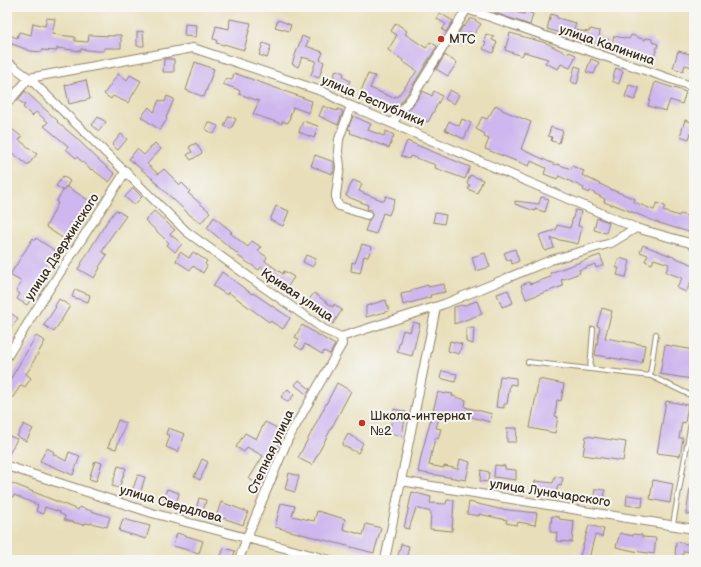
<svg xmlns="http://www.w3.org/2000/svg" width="701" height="567" viewBox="0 0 701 567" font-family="'Balsamiq Sans',sans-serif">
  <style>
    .building { fill: #ceb6ef }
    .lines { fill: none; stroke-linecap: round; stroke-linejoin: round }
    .service-casing { stroke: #92846c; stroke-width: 6 }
    .minor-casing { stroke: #92846c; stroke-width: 10 }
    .service { stroke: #fff; stroke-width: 4 }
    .minor { stroke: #fff; stroke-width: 8 }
    .poi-dot { fill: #c8321e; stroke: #f6f6f2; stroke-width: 1.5 }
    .labels { text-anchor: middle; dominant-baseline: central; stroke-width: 4; stroke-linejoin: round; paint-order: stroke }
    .poi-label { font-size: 13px; fill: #3b2a1e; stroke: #f6f6f2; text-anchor: start }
    .street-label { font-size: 13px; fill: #3b2a1e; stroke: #f6f6f2 }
  </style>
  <rect width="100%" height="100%" fill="#f6f6f2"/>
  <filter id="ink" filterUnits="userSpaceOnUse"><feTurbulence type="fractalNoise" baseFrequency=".025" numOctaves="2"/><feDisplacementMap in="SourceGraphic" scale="8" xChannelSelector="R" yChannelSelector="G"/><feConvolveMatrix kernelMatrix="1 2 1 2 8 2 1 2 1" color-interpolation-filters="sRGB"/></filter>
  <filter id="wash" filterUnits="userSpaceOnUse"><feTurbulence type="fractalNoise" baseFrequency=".012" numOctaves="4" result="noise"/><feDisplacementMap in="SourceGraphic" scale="16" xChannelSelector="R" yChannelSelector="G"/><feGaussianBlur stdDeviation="0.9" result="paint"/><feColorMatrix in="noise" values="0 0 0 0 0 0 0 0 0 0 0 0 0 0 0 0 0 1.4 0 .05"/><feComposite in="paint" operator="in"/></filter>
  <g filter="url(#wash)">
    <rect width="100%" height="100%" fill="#e8dfba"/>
    <g id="blocks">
      <path class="building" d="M497,7H511L510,11L524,14L525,11L533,14L530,25L495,13Z
        M440,13L453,21L446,32L442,30L446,24L437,19Z
        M551,14L557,16V18L576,23L574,30L589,32L590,29L600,31L599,37L609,40L607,47L547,29Z
        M47,18L55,19L52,34L75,37V41L88,42L89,35L114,36V35H121V48H104V51H96L81,49V51L57,48V51L42,50V52L31,51L12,44L7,57V34L17,38L19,32L31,35L33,23L45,26Z
        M230,19L251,23L244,50L224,44V45L216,43L217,40L213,39L216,26L229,29Z
        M470,19H473L481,24L474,34L469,32L461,43L455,39L463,26L464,27Z
        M278,20L291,25L289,31L275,27Z
        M396,23L407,31L405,34L426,48L430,42L437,46L408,93L395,110L359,96L368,74L375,76L370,88L394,98L395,96L397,97L417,71L402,61L403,60L388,50L397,35L391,31Z
        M185,24L197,25L196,37L184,36Z
        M143,31L144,46H137V32Z
        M510,33L546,43L568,54L569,52L576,55L570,68L561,64L558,69L545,63L548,59L524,52L522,56L505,50Z
        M486,34L494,37L492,40L497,42L493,53L483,49L486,42L484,41Z
        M631,35L645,40L646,38L652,39V42L658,44L653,60L624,49L623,51L611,48L614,36L629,39Z
        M302,36L309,39L306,46L323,52L320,60L324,62L319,78L311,75L316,61L302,57L298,67L292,64Z
        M263,43L271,46L267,58L259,55Z
        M678,51L694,55L692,67L685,65L683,71L673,68Z
        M445,55L457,63L448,76L436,69Z
        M164,59H174V72H163Z
        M591,59L599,62L594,74L586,72Z
        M195,62L214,69L204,97L186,90Z
        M575,66L581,68L577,84L571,82Z
        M616,68L623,71L619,84L612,81Z
        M336,70L344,73L343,77L350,81L346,89L331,84Z
        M234,73L312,101L309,113L293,107L288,123L282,121V124L253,114L259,101L239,94L240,92L239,91V90L223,84L226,78L232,80Z
        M118,74L127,80L130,75L141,81L128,103L113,96L111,99L104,94Z
        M86,80L90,99L69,104L65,85Z
        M655,82L686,92L682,104L670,100L666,111L648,106Z
        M629,85L639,88L635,100L625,97Z
        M450,90L459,95L454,104L445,99Z
        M25,91L58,121L57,122L73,135L101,162L115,174L109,182L92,169L91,170L77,157L76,158L66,149L68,146L44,126L48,122L36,112L32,116L23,107L25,105L18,100Z
        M423,91L432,96L434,91L442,96L428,122L414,114L412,118L406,114Z
        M167,96L174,99L166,118L167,119L160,130L141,117L149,107L154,112L159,100L165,102Z
        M496,105L502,109V110L531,122L521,149L556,165L557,164L571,169L572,166L584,171L582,175L610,189L635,199L634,202L654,210L657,203L665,206L663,211L679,216L680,214L694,218L692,233L659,223L637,214L612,204V205L604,202L605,199L590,191L589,193L583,190L584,188L559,176L557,179L544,174L546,168L531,161L529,166L485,149L489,139L484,137L485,134L476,129L482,117L487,119Z
        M323,106L337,111L338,109L343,111L338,125L319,116Z
        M229,116L236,119L231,129L224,126Z
        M353,116L371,124L368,130L384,136L386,131L394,135L389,148L350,133L351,130L348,129Z
        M98,117L106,122L99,131L92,125Z
        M462,119L471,123L464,139L445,130L449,121L459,126Z
        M685,120L694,123L689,139L680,136Z
        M303,121L318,126L314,138L299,132Z
        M208,122L218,126L214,134L205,129Z
        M7,125L22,137L19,140L37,154L28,165L7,149Z
        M551,127L563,131L559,143L551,141L552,137L548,136Z
        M121,134L127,139L118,150L112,145Z
        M407,141L470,167L465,179L435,168L436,165L410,156L409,159L401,156Z
        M155,143L161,149L147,164L158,174L164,169L180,185L182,183L190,191L188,193L210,212L201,223L190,215L159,186L153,179L129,159L137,149L144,155Z
        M196,143L202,153L191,160L187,155L192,152L189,147Z
        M315,155L334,162V173L332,172V174L311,166Z
        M470,175L483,180L477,193L468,189L470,185L467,184Z
        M63,176L70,181L64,191L56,186Z
        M353,180L362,184L359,191L363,193L384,201L386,196L395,199L389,215L383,213L376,234L365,231L369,220L372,216V210L367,209L368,205L346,196Z
        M66,186L93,203L82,221L71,233L72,234L67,241L46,227L58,203L56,202Z
        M133,188L142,197L134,205L125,197Z
        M541,197L549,199L545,212L535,209V211L515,204V201L539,204Z
        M276,206L289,211L283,226L270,220Z
        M116,210L126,216L110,238L102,252L107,255L99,267L100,268L94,278L78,269L106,223Z
        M575,210L581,211L578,226L582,227L578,244L551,238L554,248L545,251L539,235L556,230L557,225L570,228Z
        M154,211L175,230L170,234L182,244L175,252L167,245L169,243L145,220Z
        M435,213L446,215L444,224L433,222Z
        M214,217L232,232L230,233L248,247L252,241L261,247L258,251L267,257L265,261L283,274L284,271L294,277L287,288L277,282L279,280L261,267L259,270L238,256L239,255L207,228Z
        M597,218L609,222L606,233L594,230Z
        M33,238L35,240L36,238L60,254L27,305L17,299L20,294L16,291L22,282L10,275Z
        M362,244L372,247L368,257L364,256L360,273L351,271L352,262L355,263Z
        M643,245L694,265V276L686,292L677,288L682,278L666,272L669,264L654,259L652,264L645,261L648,255L640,252Z
        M515,249L519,261L512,264L511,259L507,260L504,253Z
        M180,252L189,258L193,252L207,261L205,264L207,266L203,273L193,266L190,270L176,261Z
        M485,253L490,267L476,271L472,257Z
        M306,255L316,259L313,267L303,262Z
        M600,255L604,265L596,268L595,264L579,270L580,273L561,280L563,286L526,299L521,285L529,282L530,284L551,277L550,273Z
        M619,258L630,261L626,277L617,275L619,268H616Z
        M222,272L252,294L253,293L290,318L283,329L270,321L269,322L228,292L227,295L213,286Z
        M444,284L445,292L430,295L431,297L403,305L401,294L411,292V290L428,285V287Z
        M75,289L90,295L88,302L72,297Z
        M508,290L513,303L502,307L497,294Z
        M314,293L333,307L334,304L342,310L333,324L306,304Z
        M59,299L70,306L54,332L44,325L56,307L55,306Z
        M386,300L389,311L366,317V306Z
        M477,301L482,314L454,324V307L462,305V306Z
        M602,308L612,311L605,338L645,345L642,363L595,355L600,327L597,326Z
        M7,311L18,318L7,334Z
        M413,322L420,324L412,356L397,352L403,330L410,332Z
        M302,325L335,345L330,354L324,351L322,354L305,344L302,350L295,346L299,340L295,337Z
        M466,328H474L473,344L466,342Z
        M36,336L45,341L32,364H33L26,374L31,378L25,387L21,385L7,406V385Z
        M450,341L462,344L459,354L448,351Z
        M665,345L694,350V365L692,379L660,374Z
        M442,371L457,374L455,382L440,378Z
        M500,376L516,378V385L510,384L507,404H504V408L496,407Z
        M539,379L564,384L561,401L557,400L555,416L558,417L555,433L530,428Z
        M299,380L310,389L306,394L295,385Z
        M337,383L351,391L312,465L298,458Z
        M288,389L294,395L288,402L281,397Z
        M438,392L446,394V393L453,394L452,396L466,400L465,407L492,414L490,422L445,410L443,416L440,415L436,428L441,429L438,439L435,438L429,465L444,468V466L458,469L460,459L470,462L466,480L418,472L422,452Z
        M666,401L688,405L685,423L682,422L679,438H683L680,456L657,453Z
        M394,409L406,412L402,436L389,433Z
        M118,420L126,423L116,449L108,447Z
        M265,422L285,432L268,466L270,467L260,485L249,479L263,456L247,447L244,452L236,447L245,433L256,439Z
        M24,424L33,429L26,441L17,436Z
        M168,428L185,434L178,452L166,447L170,436L166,434Z
        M507,428H517L516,442H507Z
        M348,434L363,443L358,453L342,445Z
        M7,435L17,439L7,458Z
        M586,436L626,442L623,461L583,455Z
        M47,448L54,452L53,454L66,461L69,452L80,456L73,475L40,461Z
        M202,459L208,462L200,480L194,477Z
        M95,461L102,463L96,481L89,479Z
        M495,465L505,466V469L516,470V480L494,477Z
        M118,466L126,468L119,488L112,486Z
        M481,470L489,472L488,482L480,481Z
        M289,473L299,476L295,492L285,489Z
        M138,475L145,477L140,494L132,491Z
        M555,476L563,478L561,486L558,485L556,495L534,491L535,481L553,483Z
        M653,480L673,484L670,503L650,499Z
        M9,482L78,510L79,507L110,517L107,527L91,523V524L85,523L84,525L64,520L65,516L59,513L60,512L45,507L43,514L36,511L38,505L14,495L13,497L7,495V487Z
        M167,489L179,493L176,504L163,499Z
        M595,489L605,490L604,503L593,502Z
        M690,489H694V515L686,514Z
        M412,492L431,497L430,503L446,504L447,500H454L452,531L430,529L431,512L416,508L409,529L404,528Z
        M627,495L643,497L642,507L626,505Z
        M199,498L206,500L203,512L196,510Z
        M221,502L248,512L243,525L223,518V519L216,517Z
        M469,502L499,509L537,513L535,525L518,522L517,525L506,523L507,520L479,514V516L467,514Z
        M281,503L295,506L292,516L314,521L317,511L345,519L343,529L363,535L366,524L381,528L374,553L275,527Z
        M552,516L559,517V519L574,521L572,542L556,541L557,533L550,532Z
        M123,519L150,526L146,539L119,531Z
        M589,525L604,529L602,537L595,535L589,558L580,556Z
        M177,533L203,541L199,553L173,546Z
        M620,533L633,536V534L642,535V537L656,538L654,554L634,551L616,547Z
        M676,542L694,545V552L683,551V556H675Z
        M401,544L409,546L406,560H397Z
        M224,548L235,551L232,559L221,556Z"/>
    </g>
  </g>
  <g filter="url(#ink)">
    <use href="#blocks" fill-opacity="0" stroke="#92846c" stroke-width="1"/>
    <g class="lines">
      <g class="service-casing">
        <path id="service" d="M528,362L651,376L694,397
          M590,369L593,329
          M650,375L656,334
          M673,524L694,406"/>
      </g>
      <g class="minor-casing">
        <path id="minor" d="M467,9L694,87
          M7,62L29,78L187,232L252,279L325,330L341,337L444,304L551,260L611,243L636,228
          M7,104L29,78L193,48L324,92L351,106L636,228L690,243L694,246
          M351,106L339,139L338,151L340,167L336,194V201L339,206L367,215
          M392,123L413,96L468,7
          M7,357L39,305L126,171
          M7,466L152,513L330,560
          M401,481L694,529
          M239,560L247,537L288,439L342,344L341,337
          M385,560L436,307"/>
      </g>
      <use href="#service" class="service"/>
      <use href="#minor" class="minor"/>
    </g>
  </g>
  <g class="poi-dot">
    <circle cx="441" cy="39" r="4"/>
    <circle cx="362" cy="423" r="4"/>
  </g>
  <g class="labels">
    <g class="poi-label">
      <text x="449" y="39">МТС</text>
      <text x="370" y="416">Школа-интернат<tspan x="370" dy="15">№2</tspan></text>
    </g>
    <g class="street-label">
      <text transform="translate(607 45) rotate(19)">улица Калинина</text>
      <text transform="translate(373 101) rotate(23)">улица Республики</text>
      <text transform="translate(62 247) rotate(-57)">улица Дзержинского</text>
      <text transform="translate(297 295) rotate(34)">Кривая улица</text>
      <text transform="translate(271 452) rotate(-65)">Степная улица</text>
      <text transform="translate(550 493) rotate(9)">улица Луначарского</text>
      <text transform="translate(171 504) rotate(16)">улица Свердлова</text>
    </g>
  </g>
  <rect width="701" height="567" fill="none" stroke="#f6f6f2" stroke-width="24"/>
</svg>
